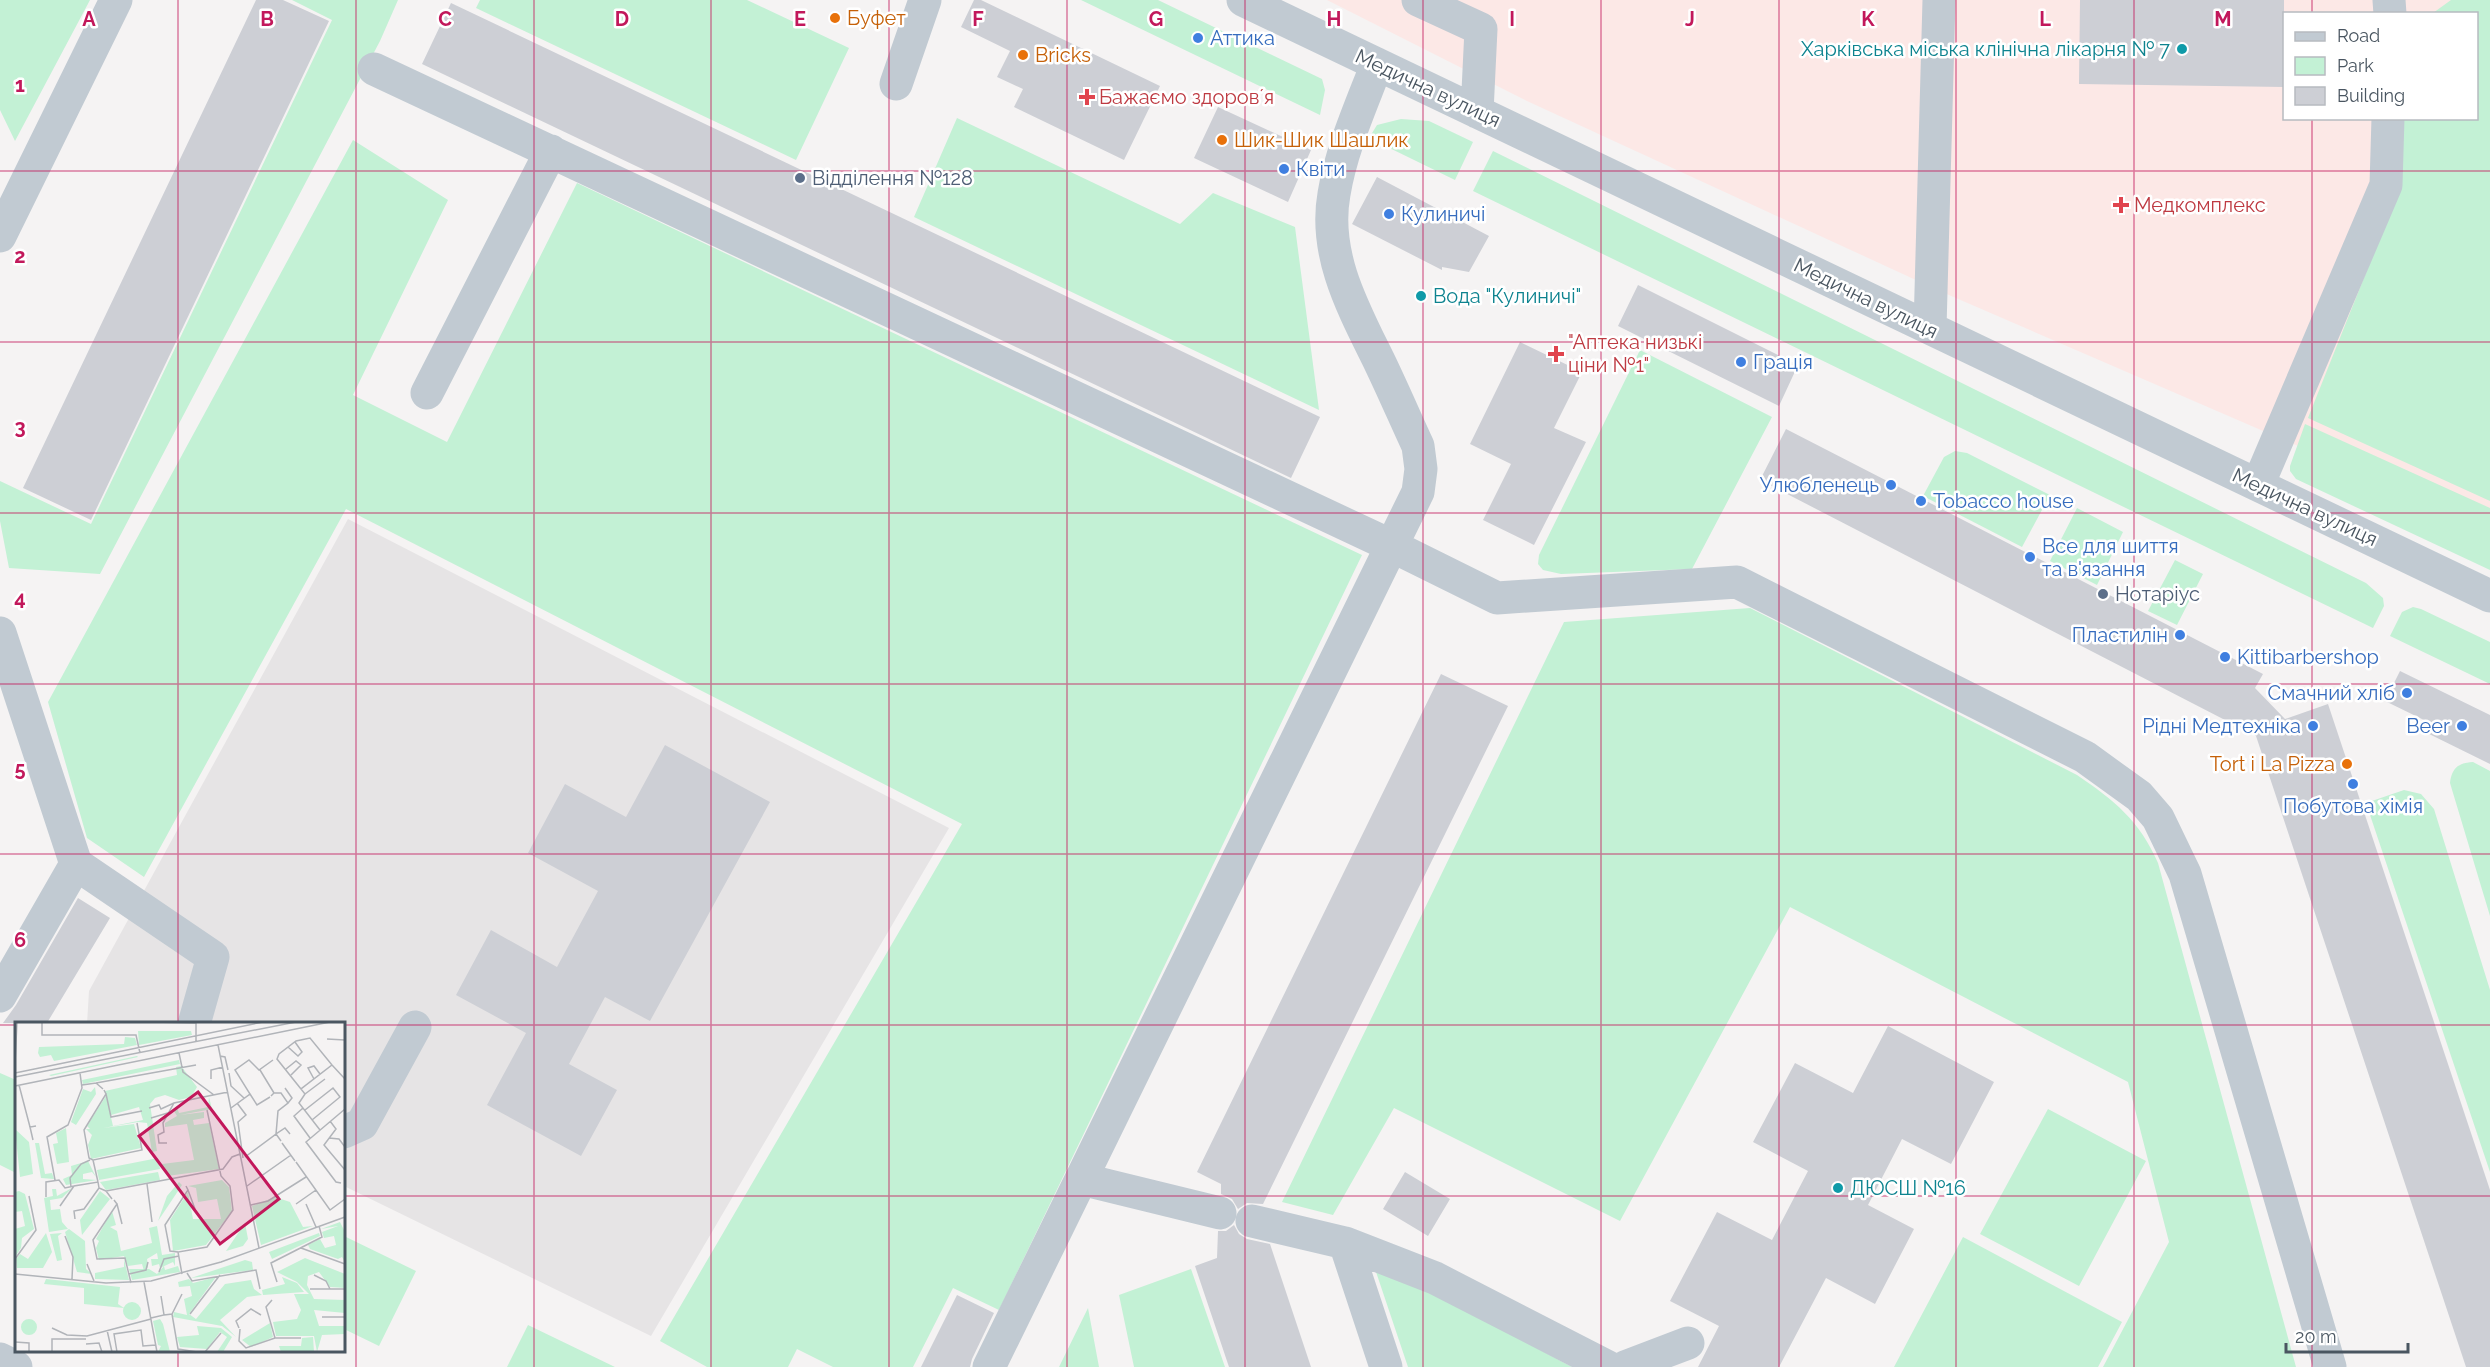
<svg xmlns="http://www.w3.org/2000/svg" width="2490" height="1367" viewBox="0 0 2490 1367" font-family="Raleway,sans-serif">
  <style>
    .education { fill: #e6e4e5 }
    .medical { fill: #fce8e6; fill-rule: evenodd }
    .green { fill: #c3f1d5 }
    .building { fill: #cdcfd5 }
    .lines { fill: none; stroke-linecap: round; stroke-linejoin: round }
    .minor { stroke: #c1cad2; stroke-width: 33 }
    .grid { fill: none; stroke: #c2185b; stroke-width: 1.5; stroke-opacity: 0.55 }
    .food-dot { fill: #e8710a; stroke: #fff; stroke-width: 2 }
    .shop-dot { fill: #3f7fe0; stroke: #fff; stroke-width: 2 }
    .culture-dot { fill: #0f9aa8; stroke: #fff; stroke-width: 2 }
    .health-dot { fill: #e0444e; stroke: #fff; stroke-width: 2 }
    .service-dot { fill: #5c6f8a; stroke: #fff; stroke-width: 2 }
    .labels { text-anchor: middle; dominant-baseline: central; stroke-width: 5; stroke-linejoin: round; paint-order: stroke }
    .food-label { font-size: 20px; fill: #c56008; stroke: #fff; text-anchor: start }
    .shop-label { font-size: 20px; fill: #366cbe; stroke: #fff; text-anchor: start }
    .culture-label { font-size: 20px; fill: #0d838f; stroke: #fff; text-anchor: start }
    .street-label { font-size: 20px; fill: #4a5661; stroke: #fff }
    .health-label { font-size: 20px; fill: #be3a42; stroke: #fff; text-anchor: start }
    .service-label { font-size: 20px; fill: #4e5e75; stroke: #fff; text-anchor: start }
    .inset-road { fill: none; stroke: #b1b4b9; stroke-width: 1.5 }
    .view { fill: #c2185b; fill-opacity: 0.15; stroke: #c2185b; stroke-width: 3 }
    .inset-edge { fill: none; stroke: #4a5661; stroke-width: 3 }
    .grid-label { font-size: 20px; text-anchor: middle; font-weight: bold; fill: #c2185b; stroke: #fff; stroke-width: 5; stroke-linejoin: round; paint-order: stroke }
  </style>
  <rect width="100%" height="100%" fill="#f5f3f3"/>
  <path class="education" d="M348,519L949,828L651,1336L344,1186V1024H87L89,991Z"/>
  <path class="medical" d="M1327,0H2490V529L1942,292L1527,101ZM2284,14H2476V118H2284Z"/>
  <path class="green" d="M0,0H90L15,141L0,110Z
    M292,0H398L380,41L100,574L9,568L0,521V481L91,524L332,20Z
    M480,0H747L849,48L796,160L476,8Z
    M1081,0H1158L1322,79L1325,90L1320,115Z
    M2451,0H2490V501L2308,418L2401,185L2402,119L2476,118V14L2433,13Z
    M957,118L1180,224L1213,193L1295,227L1319,410L914,217Z
    M1401,119L1429,121L1473,142L1455,180L1369,138L1377,125Z
    M353,140L448,200L353,395L447,442L577,183L1362,555L999,1310L953,1288L913,1367H833L797,1349L788,1367H707L660,1341L962,824L346,509L144,877L87,838L48,702Z
    M1493,151L2366,583L2383,598L2384,606L2373,628L1473,191Z
    M1640,350L1772,417L1692,569L1561,574L1543,570L1538,564L1539,555Z
    M2305,424L2490,508V570L2296,479L2290,471V466Z
    M1955,451L1967,453L2050,495L2022,547L1923,496L1944,457Z
    M2077,508L2123,532L2097,585L2050,561Z
    M2175,560L2203,574L2177,625L2148,611Z
    M2413,607L2421,609L2490,642V684L2390,636L2402,612Z
    M1750,608L2077,775C2114,800 2140,821 2158,863L2296,1367H2103L2169,1242L2128,1082L1790,907L1620,1221L1394,1108L1333,1215L1282,1202L1564,622Z
    M2473,762L2490,771V916L2450,783C2452,768 2458,763 2473,762Z
    M2404,790L2421,794L2434,809L2490,990V1172L2366,803Z
    M0,1073L16,1080V1173L0,1165Z
    M2048,1109L2146,1161L2079,1286L1980,1234Z
    M344,1236L416,1271L379,1346L344,1329Z
    M1963,1237L2122,1322L2098,1367H1894Z
    M1372,1260L1572,1367H1408Z
    M1191,1269L1225,1367H1134L1119,1295Z
    M1088,1308L1099,1367H1059Z
    M528,1325L615,1367H507Z"/>
  <path class="building" d="M256,0H283L329,21L91,520L23,488Z
    M974,0H981L1160,86L1124,160L1014,107L1023,89L997,77L1010,51L961,27Z
    M2080,0H2284V87L2079,84Z
    M451,3L1320,417L1291,478L422,64Z
    M1218,107L1311,150L1288,202L1194,158Z
    M1377,177L1489,236L1469,272L1442,267V270L1352,224Z
    M1638,285L1798,365L1779,406L1618,326Z
    M1520,342L1582,372L1554,428L1586,442L1534,545L1483,520L1511,464L1470,444Z
    M1786,429L2263,674L2255,688L2285,719L2328,704L2490,1190V1367H2466L2256,736L1760,480Z
    M2400,671L2490,715V764L2421,730L2426,721L2385,701Z
    M1441,674L1508,706L1263,1204L1247,1203L1238,1209L1232,1199L1221,1194V1184L1197,1172Z
    M665,745L770,802L650,1021L605,997L569,1064L617,1090L581,1156L487,1105L526,1033L456,995L491,930L557,967L598,891L528,853L565,784L626,817Z
    M78,898L110,918L47,1023H3L16,1005Z
    M1888,1026L1994,1082L1951,1164L1902,1139L1868,1205L1914,1229L1875,1304L1826,1278L1779,1367H1698L1719,1326L1670,1301L1717,1212L1772,1240L1808,1171L1753,1142L1795,1063L1853,1093Z
    M1405,1172L1450,1199L1428,1236L1383,1209Z
    M1234,1225L1239,1234L1247,1239L1270,1244L1311,1367H1229L1195,1266L1217,1258L1218,1231H1226Z
    M957,1295L994,1313L972,1359L970,1367H921Z"/>
  <g class="lines">
    <path class="minor" d="M1243,0L2490,596
      M1418,0L1481,29L1477,112
      M2389,0L2390,14
      M374,69L1392,546L1497,598L1737,582L2085,757L2139,796L2158,818L2185,874L2330,1367
      M896,84L925,0
      M0,236L116,0
      M1930,328L1939,0
      M427,393L551,151
      M2258,485L2386,185L2388,118
      M0,633L76,864L213,957L194,1024
      M0,996L76,864
      M344,1132L362,1124L415,1027
      M1081,1179L1220,1213
      M1252,1221L1345,1243L1386,1367
      M1345,1243L1435,1278L1608,1367
      M0,1359L16,1367
      M989,1367L1418,492L1421,469L1418,446C1405,418 1393,390 1380,363C1354,310 1323,255 1334,194C1341,150 1361,106 1377,64
      M1625,1367L1688,1343"/>
  </g>
  <path class="grid" d="M178,0V1024M356,0V1367M534,0V1367M711,0V1367M889,0V1367M1067,0V1367M1245,0V1367M1423,0V1367M1601,0V1367M1779,0V1367M1956,0V1367M2134,0V1367M2312,0V14M2312,118V1367M0,171H2490M0,342H2490M0,513H2490M0,684H2490M0,854H2490M0,1025H16M344,1025H2490M0,1196H16M344,1196H2490M178,1350V1367"/>
  <g class="food-dot">
    <circle cx="835" cy="18" r="6"/>
    <circle cx="1023" cy="55" r="6"/>
    <circle cx="1222" cy="140" r="6"/>
    <circle cx="2347" cy="764" r="6"/>
  </g>
  <g class="shop-dot">
    <circle cx="1198" cy="38" r="6"/>
    <circle cx="1284" cy="169" r="6"/>
    <circle cx="1389" cy="214" r="6"/>
    <circle cx="1741" cy="362" r="6"/>
    <circle cx="1891" cy="485" r="6"/>
    <circle cx="1921" cy="501" r="6"/>
    <circle cx="2030" cy="557" r="6"/>
    <circle cx="2180" cy="635" r="6"/>
    <circle cx="2225" cy="657" r="6"/>
    <circle cx="2407" cy="693" r="6"/>
    <circle cx="2313" cy="726" r="6"/>
    <circle cx="2462" cy="726" r="6"/>
    <circle cx="2353" cy="784" r="6"/>
  </g>
  <g class="culture-dot">
    <circle cx="2182" cy="49" r="6"/>
    <circle cx="1421" cy="296" r="6"/>
    <circle cx="1838" cy="1188" r="6"/>
  </g>
  <g class="health-dot">
    <path d="M1084 88h6v6h6v6h-6v6h-6v-6h-6v-6h6z"/>
    <path d="M2118 196h6v6h6v6h-6v6h-6v-6h-6v-6h6z"/>
    <path d="M1553 345h6v6h6v6h-6v6h-6v-6h-6v-6h6z"/>
  </g>
  <g class="service-dot">
    <circle cx="800" cy="178" r="6"/>
    <circle cx="2103" cy="594" r="6"/>
  </g>
  <g class="labels">
    <g class="food-label">
      <text x="847" y="18">Буфет</text>
      <text x="1035" y="55">Bricks</text>
      <text x="1234" y="140">Шик-Шик Шашлик</text>
      <text x="2335" y="764" text-anchor="end">Tort i La Pizza</text>
    </g>
    <g class="shop-label">
      <text x="1210" y="38">Аттика</text>
      <text x="1296" y="169">Квіти</text>
      <text x="1401" y="214">Кулиничі</text>
      <text x="1753" y="362">Грація</text>
      <text x="1879" y="485" text-anchor="end">Улюбленець</text>
      <text x="1933" y="501">Tobacco house</text>
      <text x="2042" y="546">Все для шиття<tspan x="2042" dy="23">та в'язання</tspan></text>
      <text x="2168" y="635" text-anchor="end">Пластилін</text>
      <text x="2237" y="657">Kittibarbershop</text>
      <text x="2395" y="693" text-anchor="end">Смачний хліб</text>
      <text x="2301" y="726" text-anchor="end">Рідні Медтехніка</text>
      <text x="2450" y="726" text-anchor="end">Beer</text>
      <text x="2353" y="806" text-anchor="middle">Побутова хімія</text>
    </g>
    <g class="culture-label">
      <text x="2170" y="49" text-anchor="end">Харківська міська клінічна лікарня № 7</text>
      <text x="1433" y="296">Вода "Кулиничі"</text>
      <text x="1850" y="1188">ДЮСШ №16</text>
    </g>
    <g class="street-label">
      <text transform="translate(1428 88) rotate(25)">Медична вулиця</text>
      <text transform="translate(1866 298) rotate(26)">Медична вулиця</text>
      <text transform="translate(2305 507) rotate(25)">Медична вулиця</text>
    </g>
    <g class="health-label">
      <text x="1099" y="97">Бажаємо здоровʼя</text>
      <text x="2134" y="205">Медкомплекс</text>
      <text x="1568" y="342">"Аптека низькі<tspan x="1568" dy="23">ціни №1"</tspan></text>
    </g>
    <g class="service-label">
      <text x="812" y="178">Відділення №128</text>
      <text x="2115" y="594">Нотаріус</text>
    </g>
  </g>
  <g transform="translate(15 1022)">
    <rect width="330" height="330" fill="#f5f3f3"/>
    <path d="M123,9H176L177,13L124,23ZM110,15L120,16L122,23L39,39L36,33L25,35L23,31L24,25L109,22ZM123,35L36,54L34,53L122,34ZM164,38L165,42L68,62L67,58ZM166,44L182,65L176,75L164,78L150,73L140,76L135,82L142,129L137,130L132,101L123,100L88,106L119,102L126,126L76,137L73,123L77,113L71,107H75L72,104L91,74L98,104L128,98L124,85L96,93L90,69L162,53L161,45ZM80,65L81,72L61,103L56,100L68,67L76,70ZM194,75L197,87L165,93L189,90V96L178,98L179,103L194,101L204,147L152,154L147,142L179,138L172,102L150,105V101L162,94L159,89L162,85L164,91L193,85ZM51,106L54,140L42,142L38,122L43,121L41,111ZM0,107L14,120L18,152L5,155ZM20,121H24L30,152L37,151L39,157L26,156ZM143,136L145,147L84,158L82,148ZM73,139L81,155L77,150L68,152V157L82,158L51,163L48,157L57,153L56,144ZM143,150L145,158L91,168L85,160ZM207,158L214,165L217,189L191,223L158,229L155,198L173,170L178,197H206L202,177L183,180L181,166L173,164ZM164,160L167,163L143,199L152,174ZM57,166L47,176L35,178L36,188L45,187L47,200L53,207L34,210L29,176L38,174L37,167H41L42,174ZM4,169L10,172L19,207L7,216L6,226L0,235V207L10,204L7,189L0,190V170ZM85,169L95,177L67,213L65,198ZM260,175L275,180L288,205L298,204L246,223L237,184ZM97,189L101,203L95,205L102,209L106,229L137,221L134,206L142,204L147,233L160,231V244L158,240L145,246L144,242L137,244L136,237H143L142,231L132,237L133,245L129,249L127,242L113,244L109,234L84,238L81,226L84,219L81,217ZM325,200L330,210V240L327,235L323,237L295,227L293,223L305,217L310,226L321,223L319,214L309,216L307,210L323,204L306,207ZM230,201L233,217L228,224L211,229ZM54,207L70,219L71,247L77,252L62,250L50,210ZM31,211L37,230L28,246H2L1,237L5,232L13,237ZM47,211L43,214L47,238L42,239L35,212ZM304,211L305,214L257,237L254,230ZM290,236L330,252V266L315,265L304,250L293,254L292,263L299,277L330,278V291L299,288L304,304H330V312L307,313L302,330L299,314H261L258,300L282,297L286,288L279,272H294L282,260L262,250ZM109,237L114,258L80,257V251L109,245ZM230,238L237,240L238,248L176,256ZM149,244L150,248L163,244L165,250L117,258L114,247H134L142,252ZM201,255L174,292L181,297L210,262L236,258L239,267L247,273L232,275L205,298L221,315L207,304L158,295L159,290L172,293L169,277L177,274L175,264L164,265L163,260L174,257L178,261ZM267,255L282,261L289,270L248,273L247,268L270,262ZM31,257L105,265L103,282L109,286L69,282V266L29,262ZM108 289a9 9 0 1 1 18 0a9 9 0 1 1-18 0ZM145,297L148,302L155,330H143L146,324L143,323L138,299ZM6 305a8 8 0 1 1 16 0a8 8 0 1 1-16 0ZM255,301L258,315L236,325L227,318ZM182,304L206,306L217,315L208,330H202L212,315L205,310L192,327L165,325L162,315L184,313ZM298,315L299,330H266L264,324H286L287,316Z" fill="#c3f1d5"/>
    <path class="inset-road" d="M27,0V13H121L125,31M137,0L181,1M181,0V20M312,17L330,18M203,23L244,226M273,25L283,34L287,30L280,20M164,31L168,50L199,73M205,34L210,35L213,48M0,41L2,0M271,47L281,39L286,43L276,53M245,48L259,71L256,74M0,51L248,0M214,51L216,64L229,76M0,55L281,0M196,57V48L208,45M299,57L293,46L299,44L305,52M81,61L181,43M4,63L15,105M67,63L81,61L88,67M0,64L315,0M270,66L277,76L273,81M286,67L262,37L264,32L281,19L295,16L317,43M91,72L96,95L127,89M235,72L242,83L255,75M290,72L310,57M222,81L231,93L223,100L228,136M134,86L144,83L146,87L159,81M216,86L235,72L220,48L234,38L244,48L258,38M288,86L279,94L295,116M290,88L318,66L325,75L297,98M136,96L156,90M315,99L321,107L309,123L330,148M305,108L284,81L290,72L286,67L317,43L330,57M314,116L324,117L330,125M18,118L15,105L21,104M266,119L261,112L270,106L275,112M152,121H144L143,113L149,110L148,101L159,81L213,70M267,121L280,139M230,135L261,112L263,89L273,81L266,71H259M78,138L74,136L69,108L91,72L89,68M281,140L315,188L330,177M40,158L32,115L53,103L67,66L65,51M83,160L78,138L127,128L122,101M326,161L321,160L291,120L330,87M132,162L137,200M232,164L276,133M56,165L55,156L66,142L75,138M173,168L180,187M31,175V160L44,158L50,166L59,164M97,177L91,169L208,147L217,135L225,132M99,178L102,182L78,218L82,237L110,236L116,261M102,182L107,202M281,182L301,168M291,182L301,205M236,183L253,179L291,155M45,184L59,164L83,160L84,166L91,169M60,197L59,189L69,187L84,166M50,214L58,235L57,257M286,226L330,242M163,230L155,229L150,203L173,168L171,164M0,237L21,208L14,174M72,242L79,259M144,250L149,237L164,234M172,251L177,259L241,248L245,267M0,252L91,261L136,259L206,240L330,195M114,252L131,248L133,240M167,252L163,230L192,225L218,188L215,164L206,154L192,88M299,253L311,259L315,267M129,260L142,330M262,260L256,241L307,215L304,204M295,267H330M257,278L251,285L260,316H286M157,292L163,327L182,330M175,292L205,253M149,293L157,292L167,272M307,295H330M136,296L149,293L146,274M37,306L52,313L72,314L136,297M224,306L221,299L236,287L246,293M225,307L224,319L231,326L260,316M92,308L97,330M0,320L14,321V330M71,322L84,321L87,330M37,330V317H71M102,330L99,312L126,308L128,324L141,323M190,330L206,311"/>
    <path class="view" d="M183,70L264,177L205,222L124,114Z"/>
    <rect width="330" height="330" class="inset-edge"/>
  </g>
  <g class="grid-label">
    <text x="89" y="26">A</text>
    <text x="267" y="26">B</text>
    <text x="445" y="26">C</text>
    <text x="622" y="26">D</text>
    <text x="800" y="26">E</text>
    <text x="978" y="26">F</text>
    <text x="1156" y="26">G</text>
    <text x="1334" y="26">H</text>
    <text x="1512" y="26">I</text>
    <text x="1690" y="26">J</text>
    <text x="1868" y="26">K</text>
    <text x="2045" y="26">L</text>
    <text x="2223" y="26">M</text>
    <text x="20" y="92">1</text>
    <text x="20" y="263">2</text>
    <text x="20" y="434">3</text>
    <text x="20" y="605">4</text>
    <text x="20" y="776">5</text>
    <text x="20" y="947">6</text>
  </g>
  <rect x="2283" y="12" width="195" height="108" fill="#ffffff" stroke="#b7bbc0" stroke-width="1.5"/>
  <rect x="2295" y="32" width="30" height="9" fill="#c1cad2" stroke="#b7bbc0" stroke-width="1.5"/>
  <text x="2337" y="42" font-size="18" fill="#4a5661">Road</text>
  <rect x="2295" y="57" width="30" height="18" fill="#c3f1d5" stroke="#b7bbc0" stroke-width="1.5"/>
  <text x="2337" y="72" font-size="18" fill="#4a5661">Park</text>
  <rect x="2295" y="87" width="30" height="18" fill="#cdcfd5" stroke="#b7bbc0" stroke-width="1.5"/>
  <text x="2337" y="102" font-size="18" fill="#4a5661">Building</text>
  <path d="M2286 1343v9h122v-9" fill="none" stroke="#4a5661" stroke-width="3"/>
  <text x="2295" y="1343" font-size="18" fill="#4a5661" stroke="#ffffff" stroke-width="4.5" paint-order="stroke">20 m</text>
</svg>
